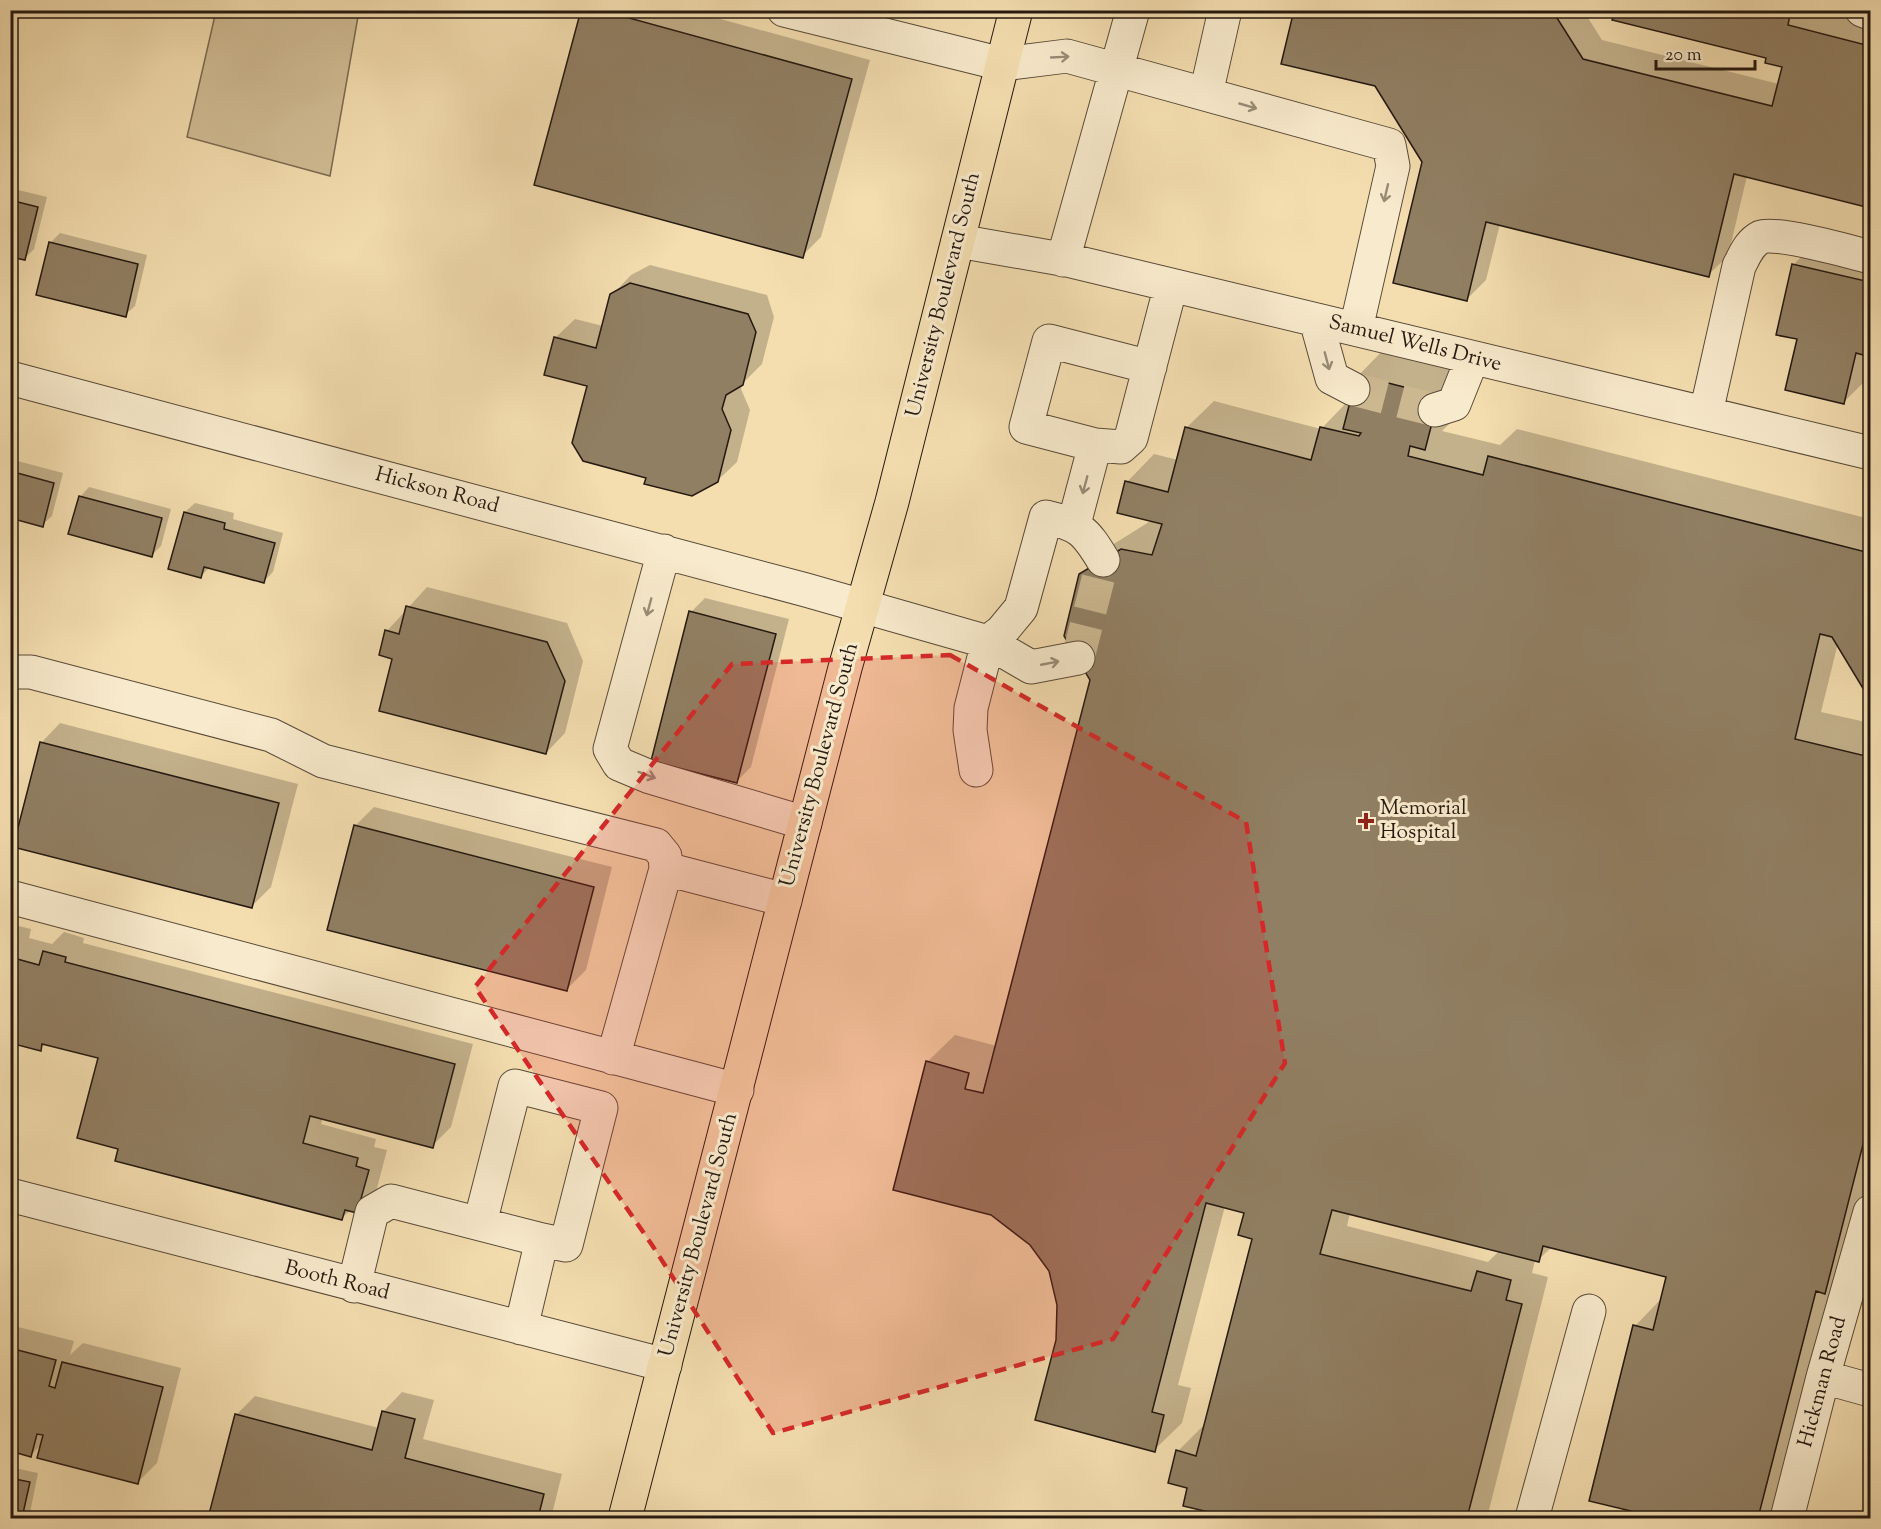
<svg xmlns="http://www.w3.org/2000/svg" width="1881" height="1529" viewBox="0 0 1881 1529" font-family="'Sorts Mill Goudy',serif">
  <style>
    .green { fill: #d1bd95; stroke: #7b6b52; stroke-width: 1.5 }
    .shadow { fill: #0003; fill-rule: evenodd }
    .building { fill: #917f63; stroke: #251910; stroke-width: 1.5 }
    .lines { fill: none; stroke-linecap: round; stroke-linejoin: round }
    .minor-tunnel { stroke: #cbb790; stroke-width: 33; stroke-dasharray: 33 16; stroke-linecap: butt }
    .minor-casing { stroke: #594a38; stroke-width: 35 }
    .major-casing { stroke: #251910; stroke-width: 35 }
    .minor { stroke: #f8eacc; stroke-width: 33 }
    .major { stroke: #f4deb0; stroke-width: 33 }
    .oneway { stroke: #998c77 }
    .marked { fill: #d62828; fill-opacity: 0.2; stroke: #d62828; stroke-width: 4.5; stroke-dasharray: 12 8; stroke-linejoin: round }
    .poi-dot { fill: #8f2418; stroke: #f8eacc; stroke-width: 2 }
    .labels { text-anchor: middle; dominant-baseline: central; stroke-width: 6; stroke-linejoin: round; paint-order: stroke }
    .street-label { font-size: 21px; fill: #251910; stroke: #f8eacc }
    .poi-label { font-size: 21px; fill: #251910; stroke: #f8eacc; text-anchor: start }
  </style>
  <rect width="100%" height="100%" fill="#f4deb0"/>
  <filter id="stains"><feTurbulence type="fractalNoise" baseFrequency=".00333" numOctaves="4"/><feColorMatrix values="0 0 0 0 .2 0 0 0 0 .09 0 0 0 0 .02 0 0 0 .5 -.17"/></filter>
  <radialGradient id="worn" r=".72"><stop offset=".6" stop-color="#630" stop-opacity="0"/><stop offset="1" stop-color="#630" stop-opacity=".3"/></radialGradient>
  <path class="green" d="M216,11H359L330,176L187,137Z"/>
  <path class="shadow" d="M583,10H688L870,60L821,237L802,256Z
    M1295,10H1583L1602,40L1779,84L1783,66L1768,57L1616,10H1824L1870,22V206L1747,176L1728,256L1708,275L1500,224L1486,280L1467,299L1424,161L1376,85Z
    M10,188L47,197L34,249L24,259L10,255Z
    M60,233L147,255L135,306L125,315L50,243Z
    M1812,246L1870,259V355L1863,383L1844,402L1798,338L1793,265Z
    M650,265L767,295L774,317L762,364L742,384L741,389L750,410L737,462L717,481L648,476L555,338L575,319L603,326L612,295L631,275Z
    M1385,348L1465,369L1452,421L1442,431L1500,445L1517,429L1870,519V697L1838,643L1821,712L1870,723V1194L1778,1518H1666L1591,1500L1635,1326L1662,1298L1668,1276L1552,1247L1538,1260H1535L1532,1273L1548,1277L1487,1518H1240L1185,1505L1189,1487L1178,1451L1205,1424L1254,1238L1246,1212L1225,1206L1178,1385L1191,1388L1182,1423L1154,1450L1058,1340L1059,1305L1050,1270L1031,1244L992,1214L927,1062L955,1035L997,1046L1091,680L1081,575L1109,547L1152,520L1127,482L1154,454L1178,460L1186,428L1214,401L1321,429L1349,400L1358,376ZM1350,1213L1499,1251L1488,1262L1347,1226Z
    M10,459L63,473L52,516L42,525L10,517Z
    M89,487L171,509L161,546L152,555L80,497Z
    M195,503L234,513L233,519L283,533L273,572L263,582L210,567L201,576L185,512Z
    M427,587L567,623L583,661L565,733L546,753L394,658L387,631Z
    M705,598L789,619L751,767L737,781L691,612Z
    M60,723L298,784L271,887L252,906L41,743Z
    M374,807L612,867L586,970L567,989L355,826Z
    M10,924L31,929L29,938L52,944L64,932L84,938L83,943L473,1044L451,1127L432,1146L323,1118L321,1124L376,1139L374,1147L387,1150L376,1192L341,1218L120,1148L100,1057L46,1043L40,1049L10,1041Z
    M10,1325L74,1341L70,1355L83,1343L181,1368L157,1463L138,1482L43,1443L31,1455L10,1450Z
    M402,1392L434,1400L423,1439L562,1474L551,1518H209L236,1415L255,1396L379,1428L383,1412Z
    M10,1467L38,1473L29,1518H10Z"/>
  <path class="building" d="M581,10H600L852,79L803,258L534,185Z
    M1294,10H1552L1583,59L1772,106L1782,67L1765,63L1766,58L1612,20L1615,10H1791L1788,25L1870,46V208L1734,174L1709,277L1486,222L1467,301L1393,283L1422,162L1375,86L1281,64Z
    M10,200L38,207L25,260L10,257Z
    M49,242L138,264L126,317L36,295Z
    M1792,264L1870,282V357L1856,353L1844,404L1785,390L1797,339L1776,335Z
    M630,283L748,314L756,332L743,385L726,395L722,409L731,430L718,482L692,496L644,484L646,478L583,461L572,443L587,386L544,375L554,337L596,348L610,294Z
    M1357,375L1439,396L1425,450L1410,446L1408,456L1483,475L1488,456L1870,553V700L1832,637L1820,634L1795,739L1870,757V1077L1865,1099L1870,1101V1117L1825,1294L1816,1291L1758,1518H1660L1589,1501L1633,1325L1653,1330L1666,1277L1543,1246L1539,1262L1332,1210L1320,1254L1471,1291L1477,1271L1511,1280L1506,1300L1522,1304L1467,1518H1234L1183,1506L1187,1488L1168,1483L1176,1450L1196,1456L1252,1239L1238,1235L1244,1213L1206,1203L1152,1412L1164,1415L1155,1452L1035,1420L1056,1340L1057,1305L1049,1271L1030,1245L991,1215L893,1190L926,1061L969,1073L965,1089L983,1093L1090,680L1064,636L1079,574L1121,549L1152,555L1162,524L1117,513L1125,481L1168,492L1185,427L1311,460L1320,427L1359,436L1361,433L1343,429Z
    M10,471L54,483L43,527L10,518Z
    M79,496L162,518L152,557L68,534Z
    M184,512L225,523L224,529L275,543L264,583L204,567L201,578L168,569Z
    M406,606L547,642L565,681L546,754L379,711L392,659L379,655L385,630L399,634Z
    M689,611L776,634L737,783L651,761Z
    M40,742L279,803L252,908L13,847Z
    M354,825L594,887L567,991L327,930Z
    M43,951L66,957L65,962L455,1064L433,1148L310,1116L303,1143L358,1158L356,1166L369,1170L357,1213L345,1210L342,1220L115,1161L118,1149L77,1138L98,1058L42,1044L41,1051L10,1043V957L39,965Z
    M10,1348L56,1360L49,1386L55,1388L62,1362L163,1387L138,1484L37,1458L43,1435L37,1434L31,1457L10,1451Z
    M382,1411L415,1419L405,1458L544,1494L538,1518H208L235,1414L372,1450Z
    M10,1478L30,1482L22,1518H10Z"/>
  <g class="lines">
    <path class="minor-tunnel" d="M1353,389L1435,410
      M1078,658L1103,560"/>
    <g class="minor-casing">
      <path id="minor" d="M784,10L1002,64L1067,56L1389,145L1393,166L1356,329
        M1862,10L1870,13
        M1206,94L1225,10
        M958,241L1067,260L1870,453
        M1063,260L1133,10
        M1316,320L1332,378L1353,389
        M1150,367L1049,341L1026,427L1095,445L1121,447L1131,438L1171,285
        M10,378L806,590L988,642L1031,667L1078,658
        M1435,410L1454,404L1472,359
        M1706,413L1739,266C1745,255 1749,243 1761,237C1776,231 1851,252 1870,257
        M1074,524L1095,445
        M664,551L610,749L619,764L650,777L805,823
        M10,672H31L271,735L323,761L656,845L665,856L666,869L785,900
        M976,770L970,730L971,708L988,642L1002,631L1021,608L1046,517C1079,525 1085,530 1103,560
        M10,897L737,1090
        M613,1058L666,869
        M10,1195L665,1365
        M480,1223L515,1086L601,1108L566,1245L542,1240
        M354,1286L372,1212L391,1201L542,1240L521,1328
        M1823,1377L1870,1390
        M1532,1518L1589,1311
        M1787,1518L1823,1377L1870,1212"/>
    </g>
    <g class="major-casing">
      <path id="major" d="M625,1518L845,668L892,502L1016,10"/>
    </g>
    <use href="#minor" class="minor"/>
    <use href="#major" class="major"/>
  </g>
  <defs><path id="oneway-shaft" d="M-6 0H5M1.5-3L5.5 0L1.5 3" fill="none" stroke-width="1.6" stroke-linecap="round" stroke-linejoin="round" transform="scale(1.5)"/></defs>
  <g class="oneway">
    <use href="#oneway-shaft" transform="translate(1060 57) rotate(-3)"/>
    <use href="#oneway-shaft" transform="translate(1248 106) rotate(16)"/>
    <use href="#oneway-shaft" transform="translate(1386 193) rotate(103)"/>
    <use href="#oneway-shaft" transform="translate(1327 361) rotate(75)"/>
    <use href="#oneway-shaft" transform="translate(1085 485) rotate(105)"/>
    <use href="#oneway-shaft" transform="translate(649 607) rotate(105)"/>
    <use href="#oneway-shaft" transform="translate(1050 663) rotate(-11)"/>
    <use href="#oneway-shaft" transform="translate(647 775) rotate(20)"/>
  </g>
  <path class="marked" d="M950,655L1246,822L1285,1063L1113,1339L773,1433L652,1245L475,987L732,664Z"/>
  <path class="poi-dot" d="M1363 812h6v6h6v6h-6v6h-6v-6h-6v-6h6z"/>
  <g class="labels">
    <g class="street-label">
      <text transform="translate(944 295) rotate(-76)">University Boulevard South</text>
      <text transform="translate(1415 344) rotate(14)">Samuel Wells Drive</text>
      <text transform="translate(437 491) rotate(15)">Hickson Road</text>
      <text transform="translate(820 765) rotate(-75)">University Boulevard South</text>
      <text transform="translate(699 1235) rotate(-75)">University Boulevard South</text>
      <text transform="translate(337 1281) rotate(14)">Booth Road</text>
      <text transform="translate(1823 1382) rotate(-75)">Hickman Road</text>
    </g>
    <g class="poi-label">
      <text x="1380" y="809">Memorial<tspan x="1380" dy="24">Hospital</tspan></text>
    </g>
  </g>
  <rect width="1881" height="1529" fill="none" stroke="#f4deb0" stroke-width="36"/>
  <rect x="12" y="12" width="1857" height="1505" fill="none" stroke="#251910" stroke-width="3"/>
  <rect x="18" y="18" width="1845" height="1493" fill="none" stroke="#251910" stroke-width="1.5"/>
  <path d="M1656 60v9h99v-9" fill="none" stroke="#251910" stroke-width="3"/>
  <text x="1665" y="60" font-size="18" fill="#251910" stroke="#f8eacc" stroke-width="4.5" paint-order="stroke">20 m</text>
  <rect width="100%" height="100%" filter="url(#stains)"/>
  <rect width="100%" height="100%" fill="url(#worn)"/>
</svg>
